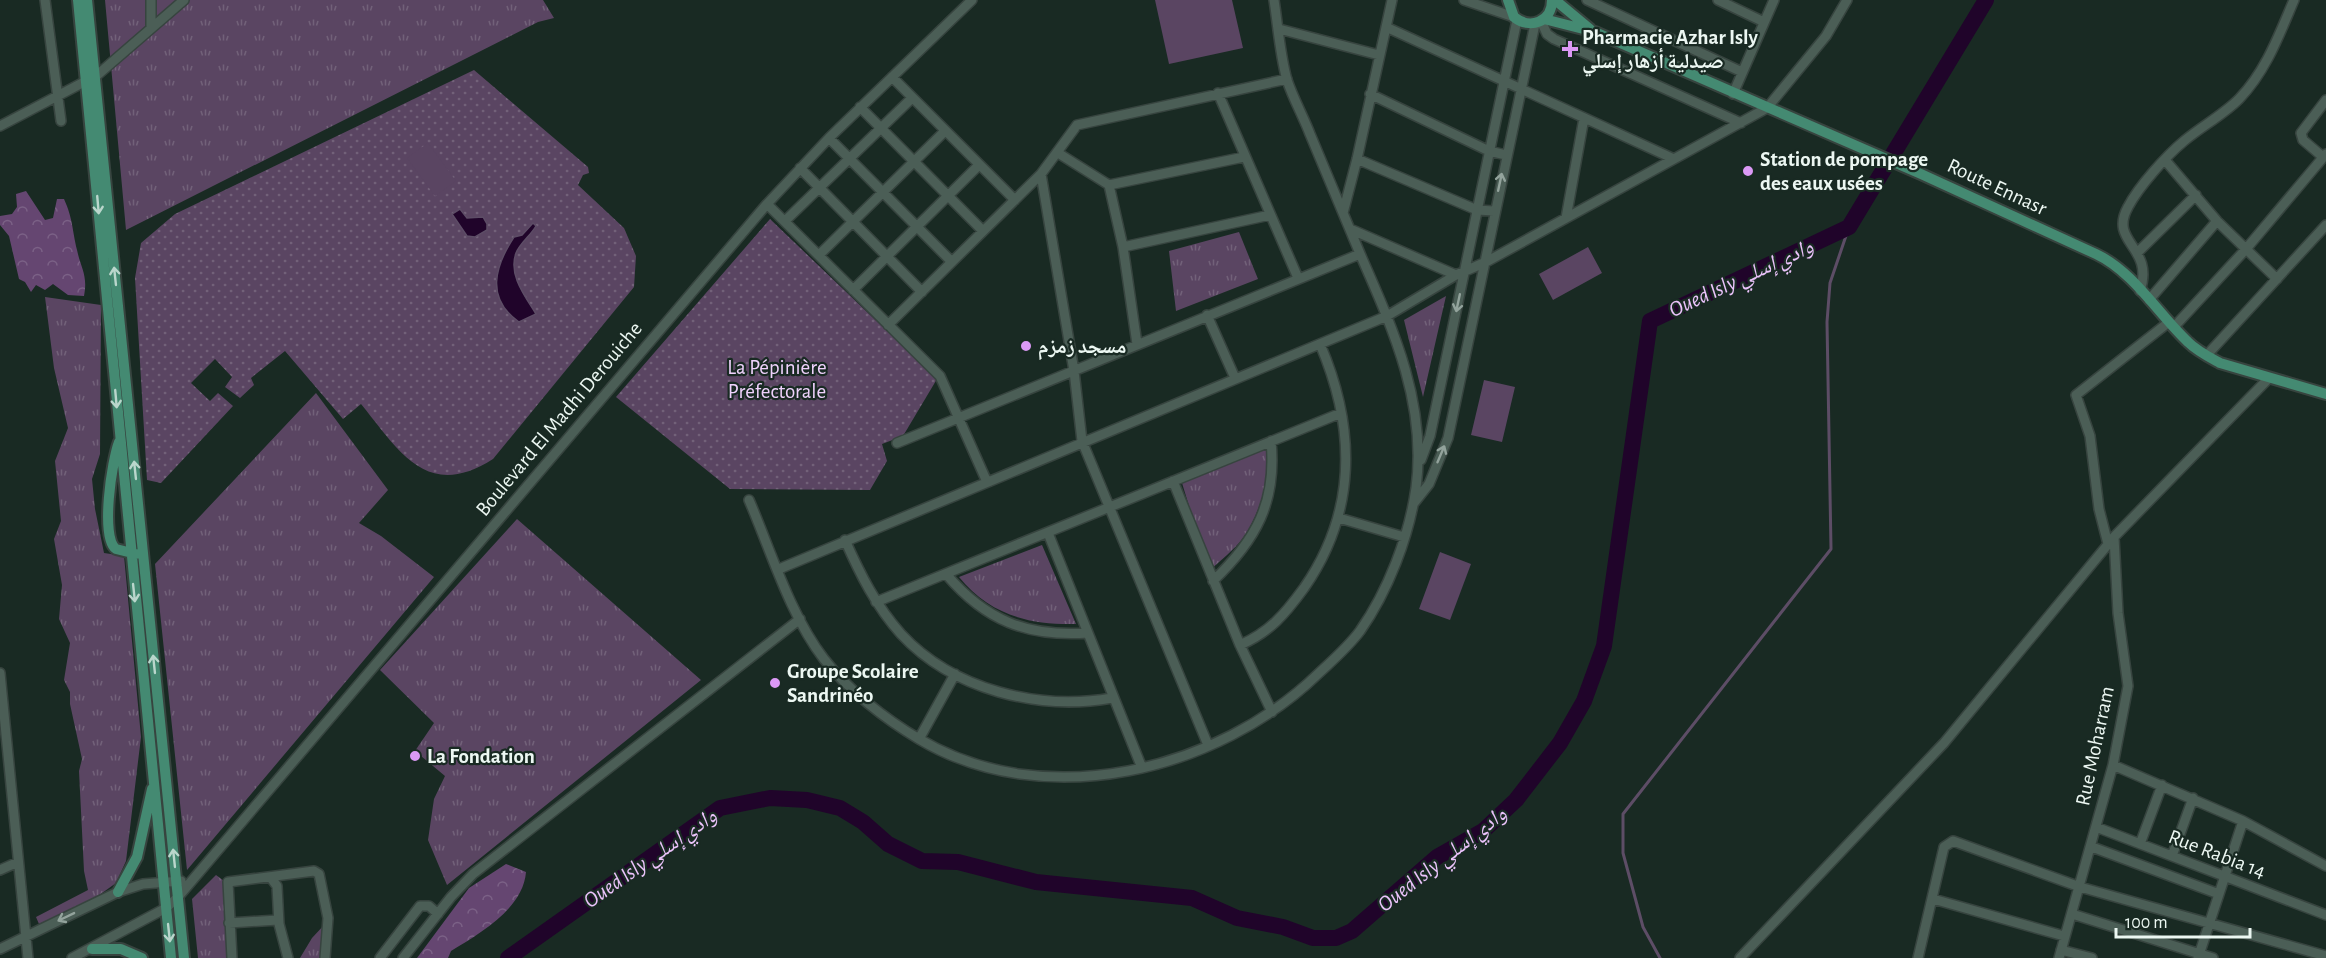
<svg xmlns="http://www.w3.org/2000/svg" width="2326" height="958" viewBox="0 0 2326 958" font-family="'Alegreya Sans','Noto Naskh Arabic',sans-serif">
  <style>
    .grass { fill: url(#grass-tufts) }
    .forest { fill: url(#forest-crowns) }
    .garden { fill: url(#garden-dots) }
    .pitch { fill: #5a4562 }
    .water { fill: #20042a; stroke: #5d4d66; stroke-width: 1.5 }
    .lines { fill: none; stroke-linecap: round; stroke-linejoin: round }
    .stream { stroke: #5d4d66; stroke-width: 3 }
    .river { stroke: #20042a; stroke-width: 16 }
    .minor-casing { stroke: #37443f; stroke-width: 12 }
    .major-casing { stroke: #37443f; stroke-width: 14 }
    .minor { stroke: #4b5e56; stroke-width: 9 }
    .major { stroke: #448a72; stroke-width: 10 }
    .oneway { stroke: #93a39c }
    .oneway2 { stroke: #bad6cc }
    .poi-dot { fill: #db99f5; stroke: #192a23; stroke-width: 2 }
    .labels { text-anchor: middle; dominant-baseline: central; stroke-width: 4.5; stroke-linejoin: round; paint-order: stroke }
    .poi-label { font-size: 21px; font-weight: bold; fill: #ecf7f2; stroke: #192a23; text-anchor: start }
    .street-label { font-size: 21px; fill: #ecf7f2; stroke: #192a23 }
    .park-label { font-size: 21px; fill: #efd2fc; stroke: #192a23 }
    .water-label { font-size: 22px; font-style: italic; fill: #ebc3fb; stroke: #192a23 }
  </style>
  <defs>
    <pattern id="grass-tufts" width="24" height="20" patternUnits="userSpaceOnUse" patternTransform="scale(1.5)"><rect width="24" height="20" fill="#5a4562"/><path d="M3 7l-1-3M5 7V3M7 7l1-3M15 17l-1-3M17 17v-4M19 17l1-3" fill="none" stroke="#726179"/></pattern>
    <pattern id="forest-crowns" width="20" height="18" patternUnits="userSpaceOnUse" patternTransform="scale(1.5)"><rect width="20" height="18" fill="#654671"/><path d="M2 6a3 3 0 1 1 6 0M12 15a3 3 0 1 1 6 0" fill="none" stroke="#7b6186"/></pattern>
    <pattern id="garden-dots" width="8" height="8" patternUnits="userSpaceOnUse" patternTransform="scale(1.5)"><rect width="8" height="8" fill="#5a4562"/><path d="M2 2h.1M6 6h.1" fill="none" stroke="#726179" stroke-width="1.8" stroke-linecap="round"/></pattern>
  </defs>
  <rect width="100%" height="100%" fill="#192a23"/>
  <path class="grass" d="M105,0H543L554,18L538,22L126,230Z
    M1239,232L1258,279L1176,311L1169,251Z
    M1446,296L1423,397L1404,320Z
    M45,297L101,305L100,454L92,479L95,509L104,553L124,556L141,737L126,861L116,883L91,901L39,924L36,917L88,890L84,871L79,771L82,759L70,704V692L64,680L70,643L59,619L62,585L54,539L61,521L55,461L68,428L54,368Z
    M316,393L388,490L359,523L381,536L434,577L187,870L155,564Z
    M1266,449C1270,479 1260,514 1243,538C1234,550 1220,561 1209,571L1182,483Z
    M517,519L701,680L447,885L428,840L434,799L445,776L415,751L434,723L380,670Z
    M1042,545L1076,624C1029,625 990,615 959,577Z
    M216,875L224,881L225,912L231,920L232,958H198L192,899Z
    M325,924L322,958H300L312,938Z"/>
  <path class="forest" d="M26,191L45,220L53,218L57,199H64C73,219 72,229 77,250C81,269 88,275 84,296L68,295L53,284L45,290L36,285L31,292L25,282L19,279L9,236L0,225V216L12,214L17,207L16,194Z
    M506,864L526,872C523,909 480,933 451,951L448,958H417L469,888Z"/>
  <path class="garden" d="M474,70L588,167L589,173L583,175L578,185L624,228L636,256L634,287L493,459C427,501 400,452 361,404L343,419L285,351L251,378L254,385L240,398L225,387L232,377L215,359L191,383L210,401L218,393L233,406L161,483L147,480L135,278L141,243L175,214Z
    M770,219L937,379L903,436L882,444L887,461L870,490L730,489L616,397Z"/>
  <path class="pitch" d="M1155,0H1232L1243,48L1169,64Z
    M428,143L456,181L435,196L407,158Z
    M1588,247L1602,273L1553,300L1539,274Z
    M1484,380L1515,387L1502,442L1471,435Z
    M1440,552L1471,564L1450,620L1419,609Z"/>
  <path class="water" d="M460,209L467,218L483,217L487,224V230L475,237L467,236L452,214Z
    M533,223L536,226C531,235 520,243 516,253C508,275 525,296 536,314L519,322C485,298 495,266 514,237L522,235Z"/>
  <g class="lines">
    <path class="stream" d="M1660,958L1643,927L1623,853V814L1831,549L1827,322L1830,283L1849,227"/>
    <path class="river" d="M508,958L720,808L770,798L807,800L840,808L863,822L888,844L922,861L958,862L1036,882L1192,898L1237,918L1283,927L1313,938H1336L1352,931L1437,857L1483,831L1516,800L1560,743L1584,701L1604,646L1650,321L1849,227L1986,0"/>
    <g class="minor-casing">
      <path id="minor" d="M45,0L61,121
        M151,0V27
        M1464,0L1514,17
        M1587,0L1742,72
        M1718,0L1764,22
        M1541,21L1547,34L1554,39L1741,123
        M1386,27L1674,159
        M1279,29L1379,55
        M95,77L184,0
        M892,77L1015,200
        M1218,93L1298,278
        M1370,94L1489,151L1506,155
        M1733,94L1774,0
        M860,107L983,231
        M0,126L86,81
        M829,138L952,262
        M1058,153L1109,185L1123,247L1137,344
        M2323,157L2303,140L2301,133L2326,100
        M1357,159L1477,210L1494,211
        M2165,160L2217,221L2277,279
        M800,168L922,292
        M1041,174L1074,371L1082,441L1208,745
        M1109,185L1244,157
        M767,204L940,376L987,482
        M1343,213L1357,159L1392,0
        M1566,218L1584,118
        M785,221L912,98
        M1350,229L1456,275
        M1123,247L1270,215
        M2138,252L2196,195
        M819,255L944,132
        M853,290L979,165
        M2140,291C2155,246 2108,243 2128,207C2139,186 2166,156 2184,141C2202,126 2223,115 2239,99C2266,71 2279,35 2294,0
        M2149,300L2217,221
        M1207,315L1235,378
        M888,325L1041,174L1077,125L1287,79
        M2174,327L2246,249L2326,154
        M2207,355L2326,225
        M897,443L1360,254
        M1421,460L1430,436L1517,20
        M1173,481L1240,645L1272,712
        M749,500C771,551 790,615 824,659C848,690 885,719 919,739C1045,814 1218,771 1319,673C1333,660 1348,647 1360,631C1388,591 1409,537 1416,488C1427,405 1394,331 1361,256C1344,215 1327,175 1310,134C1303,116 1293,98 1287,80C1280,55 1278,26 1274,0
        M1414,503L1429,484L1448,438L1535,24
        M1339,518L1404,537
        M1048,533L1142,768
        M845,540C860,574 876,606 901,634C953,690 1039,711 1112,698
        M2108,544L2099,509L2090,436L2076,395L2169,322
        M779,569L1387,316L1456,275L1486,262L1767,108L1826,36L1847,0
        M946,574C986,621 1027,637 1088,633
        M1213,581C1256,540 1277,502 1271,441
        M876,602L1341,413
        M1240,645C1270,632 1285,614 1304,588C1357,512 1356,428 1320,344
        M0,673L28,958
        M919,739L955,674
        M2113,765L2243,821L2326,866
        M2096,827L2326,915
        M2140,844L2162,785
        M2092,847L2219,894
        M2172,856L2193,798
        M0,870L18,862
        M271,878L277,886L279,924L288,958
        M1933,899L2064,936
        M2072,914L2213,958
        M229,923L278,920
        M0,949L118,892L143,884L181,881
        M2061,950L2092,958
        M72,958L166,908L178,897L767,204L829,138L972,0
        M232,958L228,882L314,871L319,874L328,918L325,958
        M380,958L420,906H429L438,914
        M403,958L451,897L473,874L800,619
        M1740,958L1944,743L2114,537L2269,378
        M1918,958L1944,847L1953,841L2080,887L2326,956
        M2059,958L2113,765L2128,686L2118,613L2114,537
        M2198,958L2243,821"/>
    </g>
    <g class="major-casing">
      <path id="major" d="M78,0L171,958
        M87,0L184,958
        M1508,0L1514,17C1530,30 1552,22 1552,0
        M1555,0L1590,29
        M1544,19L1595,32L1921,174L2096,254C2134,272 2158,314 2188,342C2197,351 2209,357 2220,363L2326,394
        M119,442C112,460 100,538 116,549L136,554
        M118,892L137,857L152,789
        M92,949H121L142,958"/>
    </g>
    <use href="#minor" class="minor"/>
    <use href="#major" class="major"/>
  </g>
  <defs><path id="oneway-shaft" d="M-6 0H5M1.5-3L5.5 0L1.5 3" fill="none" stroke-width="1.6" stroke-linecap="round" stroke-linejoin="round" transform="scale(1.5)"/></defs>
  <g class="oneway">
    <use href="#oneway-shaft" transform="translate(1500 182) rotate(-78)"/>
    <use href="#oneway-shaft" transform="translate(1458 303) rotate(102)"/>
    <use href="#oneway-shaft" transform="translate(1441 454) rotate(-67)"/>
    <use href="#oneway-shaft" transform="translate(66 917) rotate(154)"/>
  </g>
  <g class="oneway2">
    <use href="#oneway-shaft" transform="translate(98 205) rotate(85)"/>
    <use href="#oneway-shaft" transform="translate(115 276) rotate(-96)"/>
    <use href="#oneway-shaft" transform="translate(116 399) rotate(85)"/>
    <use href="#oneway-shaft" transform="translate(135 470) rotate(-96)"/>
    <use href="#oneway-shaft" transform="translate(134 593) rotate(84)"/>
    <use href="#oneway-shaft" transform="translate(154 664) rotate(-96)"/>
    <use href="#oneway-shaft" transform="translate(174 858) rotate(-96)"/>
    <use href="#oneway-shaft" transform="translate(169 933) rotate(84)"/>
  </g>
  <g class="poi-dot">
    <path d="M1567 40h6v6h6v6h-6v6h-6v-6h-6v-6h6z"/>
    <circle cx="1748" cy="171" r="6"/>
    <circle cx="1026" cy="346" r="6"/>
    <circle cx="775" cy="683" r="6"/>
    <circle cx="415" cy="756" r="6"/>
  </g>
  <g class="labels">
    <g class="poi-label">
      <text x="1582" y="37">Pharmacie Azhar Isly<tspan x="1582" dy="24">صيدلية أزهار إسلي</tspan></text>
      <text x="1760" y="159">Station de pompage<tspan x="1760" dy="24">des eaux usées</tspan></text>
      <text x="1038" y="346">مسجد زمزم</text>
      <text x="787" y="671">Groupe Scolaire<tspan x="787" dy="24">Sandrinéo</tspan></text>
      <text x="427" y="756">La Fondation</text>
    </g>
    <g class="street-label">
      <text transform="translate(1997 187) rotate(25)">Route Ennasr</text>
      <text transform="translate(559 419) rotate(-50)">Boulevard El Madhi Derouiche</text>
      <text transform="translate(2095 746) rotate(-78)">Rue Moharram</text>
      <text transform="translate(2217 854) rotate(21)">Rue Rabia 14</text>
    </g>
    <g class="park-label">
      <text x="777" y="367">La Pépinière<tspan x="777" dy="24">Préfectorale</tspan></text>
    </g>
    <g class="water-label">
      <text transform="translate(1741 278) rotate(-25)">Oued Isly وادي إسلي</text>
      <text transform="translate(650 858) rotate(-35)">Oued Isly وادي إسلي</text>
      <text transform="translate(1442 859) rotate(-38)">Oued Isly وادي إسلي</text>
    </g>
  </g>
  <path d="M2116 928v9h134v-9" fill="none" stroke="#ecf7f2" stroke-width="3"/>
  <text x="2125" y="928" font-size="18" fill="#ecf7f2" stroke="#192a23" stroke-width="4.5" paint-order="stroke">100 m</text>
</svg>
